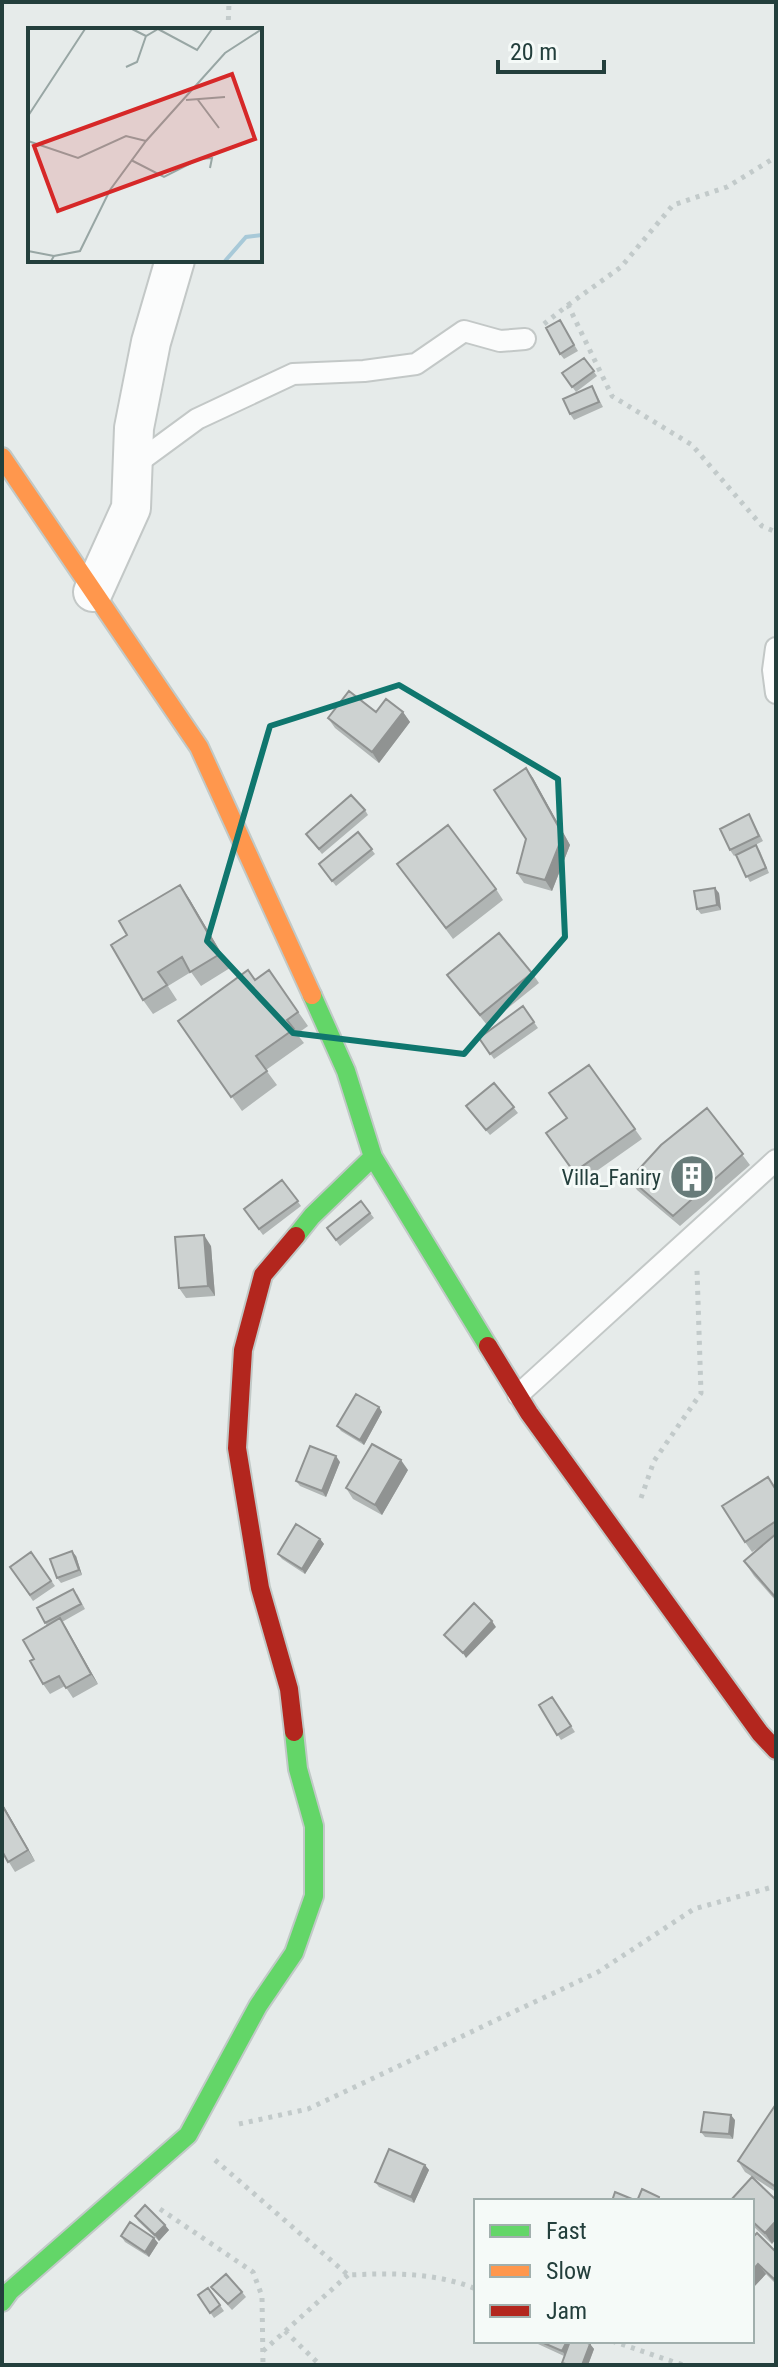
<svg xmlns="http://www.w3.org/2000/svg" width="778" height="2367" viewBox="0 0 778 2367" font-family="'Roboto Condensed',sans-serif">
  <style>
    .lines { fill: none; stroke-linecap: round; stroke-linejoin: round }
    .lane-casing { stroke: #c3c8c7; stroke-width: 24 }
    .street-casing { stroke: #c3c8c7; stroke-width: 42 }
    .fast-casing { stroke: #c1c9c7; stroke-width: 22 }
    .slow-casing { stroke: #c1c9c7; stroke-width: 22 }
    .jam-casing { stroke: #c1c9c7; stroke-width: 22 }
    .path { stroke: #c2caca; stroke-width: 5; stroke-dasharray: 4 6; stroke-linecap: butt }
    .lane { stroke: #fbfcfc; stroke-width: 20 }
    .street { stroke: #fbfcfc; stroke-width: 38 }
    .fast { stroke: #63d668; stroke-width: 18 }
    .slow { stroke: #ff974d; stroke-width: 18 }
    .jam { stroke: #b3261e; stroke-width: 18 }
    .wall { fill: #b0b5b4 }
    .shaded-wall { fill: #909392 }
    .building { fill: #cdd2d1; stroke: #909392; stroke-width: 2 }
    .marked { fill: none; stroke: #0f766e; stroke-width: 6; stroke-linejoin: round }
    .labels { text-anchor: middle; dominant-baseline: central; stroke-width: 6; stroke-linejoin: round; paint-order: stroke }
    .poi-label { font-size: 22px; fill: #233f3c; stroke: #f5faf8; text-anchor: end }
    .inset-river { fill: none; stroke: #a8c9d8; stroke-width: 4 }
    .inset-road { fill: none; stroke: #98a6a4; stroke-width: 2 }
    .view { fill: #d62828; fill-opacity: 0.15; stroke: #d62828; stroke-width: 4 }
    .inset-edge { fill: none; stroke: #233f3c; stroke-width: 4 }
  </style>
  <rect width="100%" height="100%" fill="#e6ebea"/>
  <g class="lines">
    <g class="lane-casing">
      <path id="lane" d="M133,466L197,419L293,374L364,371L416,364L464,331L500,341L525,339
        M776,648L773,670L776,693
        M518,1395L776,1160"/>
    </g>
    <g class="street-casing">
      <path id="street" d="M93,592L131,508L134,428L151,342L175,260"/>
    </g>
    <g class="fast-casing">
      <path id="fast" d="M312,995L346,1071L373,1157L488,1346
        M296,1236L312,1216L373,1157
        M2,2302L10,2291L188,2135L258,2006L294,1953L314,1896V1826L298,1769L294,1732"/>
    </g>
    <g class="slow-casing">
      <path id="slow" d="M2,457L199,747L312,995"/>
    </g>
    <g class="jam-casing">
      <path id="jam" d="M488,1346L529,1413L760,1733L776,1750
        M294,1732L289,1689L260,1588L237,1448L243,1350L263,1275L296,1236"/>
    </g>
    <path class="path" d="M228,30L229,2
      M568,305L621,267L673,205L727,187L776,157
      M544,324L568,305L612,396L692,445L762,526L776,532
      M641,1498L654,1461L701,1393L697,1270
      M239,2124L308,2109L598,1972L694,1909L776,1886
      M215,2160L348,2275C393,2273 434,2272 476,2289
      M160,2209L253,2272L262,2296L263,2365
      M285,2331L320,2365
      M612,2341L683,2365
      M263,2351L348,2275"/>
    <use href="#lane" class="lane"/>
    <use href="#street" class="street"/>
    <use href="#fast" class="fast"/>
    <use href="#slow" class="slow"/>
    <use href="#jam" class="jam"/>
  </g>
  <path class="wall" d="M563,326L578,351L564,359L560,354Z
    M584,358L597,376L576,392L562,373Z
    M592,386L603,407L574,420L570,414Z
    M376,712H403L410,722L379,763L335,728L328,718Z
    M526,768L533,778L570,845L552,891L524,883L517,873L526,839Z
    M365,810L368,815L322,854L306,834Z
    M749,814L763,841L744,851L756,845L760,851L769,873L750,882L736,855L734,856L730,850Z
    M358,832L375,854L336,886L319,864Z
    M397,864L496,889L503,900L453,939Z
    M180,885L190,900L230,968L201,986L191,972L168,986L177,1000L153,1014L143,1000L127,935Z
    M719,893L721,910L701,914L697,909Z
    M269,970L308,1026L297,1034L304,1043L266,1070L277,1085L242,1111L178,1021L255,980Z
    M532,973L539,983L487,1025L447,975Z
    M523,1006L538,1028L494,1059L479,1038Z
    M589,1065L642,1139L581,1182L546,1133L567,1118Z
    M494,1083L518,1113L490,1135L470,1111Z
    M707,1108L750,1165L680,1226L637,1190L630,1179Z
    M282,1180L301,1206L263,1235L244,1209Z
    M361,1201L374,1218L340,1246L327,1228Z
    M211,1246L215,1296L186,1298L179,1288Z
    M379,1407L382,1412L364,1445L341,1431L337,1426Z
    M340,1462L326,1497L300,1486L296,1481Z
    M408,1470L382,1515L353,1499L346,1488Z
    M776,1489V1601L754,1576L744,1561L766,1543L752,1552L745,1542Z
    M320,1539L324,1544L305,1574L282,1559L278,1554Z
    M31,1552L55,1586L33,1601L10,1567Z
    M76,1556L82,1575L61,1583L57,1578Z
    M77,1594L85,1609L62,1622L98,1684L73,1698L65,1686L50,1694L43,1684L34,1659L47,1626L37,1608Z
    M552,1697L575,1732L561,1740L539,1705Z
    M2,1803L35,1861L15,1872L2,1851Z
    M776,2104V2192L745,2172L738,2161Z
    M735,2120L733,2139L705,2137L701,2132Z
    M425,2165L429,2170L414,2203L379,2187L375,2182Z
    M752,2201L772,2244L752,2225Z
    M135,2216L165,2225L169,2230L159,2241L138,2221Z
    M757,2233L776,2252V2284L766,2274L752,2289Z
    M121,2236L154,2238L158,2243L149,2257L125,2242Z
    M211,2287L242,2292L246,2297L232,2310Z
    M208,2288L224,2311L214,2318L198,2295Z
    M536,2341H583L590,2344L594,2349L588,2365H564L562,2363L564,2356L538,2344Z"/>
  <path class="shaded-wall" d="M403,712L410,722L379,763L372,752Z
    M526,768L533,778L570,845L552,891L545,880Z
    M180,885L190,900L230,968L220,954Z
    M715,888L719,893L721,910L717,905Z
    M204,1235L211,1246L215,1296L208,1286Z
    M379,1407L382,1412L364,1445L360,1440Z
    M336,1456L340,1462L326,1497L322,1491Z
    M401,1460L408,1470L382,1515L375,1505Z
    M320,1539L324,1544L305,1574L302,1569Z
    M72,1551L76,1556L82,1575L79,1570Z
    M60,1618L67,1629L98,1684L91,1674Z
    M492,1621L496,1627L466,1658L463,1653Z
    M2,1803L35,1861L28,1850L2,1805Z
    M731,2115L735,2120L733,2139L729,2134Z
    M425,2165L429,2170L414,2203L411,2197Z
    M776,2221V2239L772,2244L765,2233Z
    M165,2225L169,2230L159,2241L155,2235Z
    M154,2238L158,2243L149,2257L145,2252Z
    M758,2264L766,2274L752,2289V2271Z
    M567,2341H573L566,2356L562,2351Z
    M590,2344L594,2349L588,2365H582Z"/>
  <path class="building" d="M560,320L574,345L560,354L546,328Z
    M584,358L594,371L572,387L562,373Z
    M592,386L599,402L570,414L563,399Z
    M349,691L376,712L386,699L403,712L372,752L328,718Z
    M526,768L563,835L545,880L517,873L526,839L494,790Z
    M351,795L365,810L319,849L306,834Z
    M749,814L759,836L730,850L720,829Z
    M448,825L496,889L446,928L397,864Z
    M358,832L372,849L332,881L319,864Z
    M756,845L766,868L746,877L736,855Z
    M180,885L220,954L190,972L182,957L158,972L167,985L143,1000L111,945L127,935L119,921Z
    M715,888L717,905L697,909L694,891Z
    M499,933L532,973L480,1015L447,975Z
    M248,970L255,980L269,970L298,1012L287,1020L294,1029L256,1056L267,1071L231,1097L178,1021Z
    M523,1006L534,1022L490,1054L479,1038Z
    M589,1065L635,1129L574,1172L546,1133L567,1118L549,1093Z
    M494,1083L514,1107L486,1130L466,1106Z
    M707,1108L743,1154L673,1216L630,1179L661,1145Z
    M282,1180L298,1201L259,1229L244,1209Z
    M361,1201L370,1213L336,1240L327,1228Z
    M204,1235L208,1286L179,1288L175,1237Z
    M356,1394L379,1407L360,1440L337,1426Z
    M372,1444L401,1460L375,1505L346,1488Z
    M310,1446L336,1456L322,1491L296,1481Z
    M768,1477L776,1490V1521L745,1542L722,1506Z
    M296,1524L320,1539L302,1569L278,1554Z
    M776,1534V1598L744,1561Z
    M72,1551L79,1570L57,1578L50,1559Z
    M31,1552L51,1581L30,1595L10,1567Z
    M73,1589L81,1604L45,1623L37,1608Z
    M474,1603L492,1621L463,1653L444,1635Z
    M60,1618L91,1674L66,1688L59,1676L43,1684L30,1661L34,1659L23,1640Z
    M552,1697L571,1726L557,1735L539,1705Z
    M2,1805L28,1850L8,1862L2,1851Z
    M776,2104V2187L738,2161Z
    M704,2112L731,2115L729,2134L701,2132Z
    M389,2149L425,2165L411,2197L375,2182Z
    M752,2177L776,2200V2221L765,2233L752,2221V2201H730Z
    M642,2189L659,2197L658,2201H637Z
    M615,2192L632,2199V2201H612Z
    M145,2205L165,2225L155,2235L135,2216Z
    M130,2222L154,2238L145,2252L121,2236Z
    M757,2233L776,2252V2277L774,2279L758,2264L752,2271V2238Z
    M226,2274L242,2292L228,2304L211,2287Z
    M208,2288L220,2305L210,2313L198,2295Z
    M539,2341H567L562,2351Z
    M570,2341H583L590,2344L582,2365H569L562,2363Z"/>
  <path class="marked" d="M399,685L558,779L565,937L464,1054L293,1033L207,941L270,726Z"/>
  <defs>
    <g id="building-disc" transform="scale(2.3)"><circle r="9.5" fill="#677b79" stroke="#f5faf8"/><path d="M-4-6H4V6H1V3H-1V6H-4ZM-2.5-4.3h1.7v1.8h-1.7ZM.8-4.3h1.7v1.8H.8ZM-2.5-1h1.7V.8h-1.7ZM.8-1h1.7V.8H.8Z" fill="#fff"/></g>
  </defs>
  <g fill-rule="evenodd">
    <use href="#building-disc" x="692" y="1177"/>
  </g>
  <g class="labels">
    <g class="poi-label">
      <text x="661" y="1177">Villa_Faniry</text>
    </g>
  </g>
  <g transform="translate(28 28)">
    <rect width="234" height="234" fill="#e6ebea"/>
    <path class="inset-river" d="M197,233L218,209L234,207"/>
    <path class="inset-road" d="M104,1L118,8L130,1M130,1L169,22L184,1M98,39L109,34L118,8M158,72L197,69M170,72L191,100M0,88L57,1M0,113L50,130L98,108L118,113M103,132L136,149L171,131L184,130L182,140M0,223L26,228M23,233L26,228L52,223L82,162L118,113L197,25L234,1"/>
    <path class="view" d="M204,46L227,111L30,183L6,118Z"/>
    <rect width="234" height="234" class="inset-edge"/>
  </g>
  <rect width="778" height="2367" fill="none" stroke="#233f3c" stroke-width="8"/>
  <rect x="474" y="2199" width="280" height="144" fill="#f5faf8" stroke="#a1afad" stroke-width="2"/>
  <rect x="490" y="2225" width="40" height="12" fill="#63d668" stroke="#a1afad" stroke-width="2"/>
  <text x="546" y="2239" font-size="24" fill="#233f3c">Fast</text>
  <rect x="490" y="2265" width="40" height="12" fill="#ff974d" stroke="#a1afad" stroke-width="2"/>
  <text x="546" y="2279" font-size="24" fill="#233f3c">Slow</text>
  <rect x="490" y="2305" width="40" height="12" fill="#b3261e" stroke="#a1afad" stroke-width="2"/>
  <text x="546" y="2319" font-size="24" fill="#233f3c">Jam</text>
  <path d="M498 60v12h106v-12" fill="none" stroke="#233f3c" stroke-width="4"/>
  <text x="510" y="60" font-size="24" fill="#233f3c" stroke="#f5faf8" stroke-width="6" paint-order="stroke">20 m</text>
</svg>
